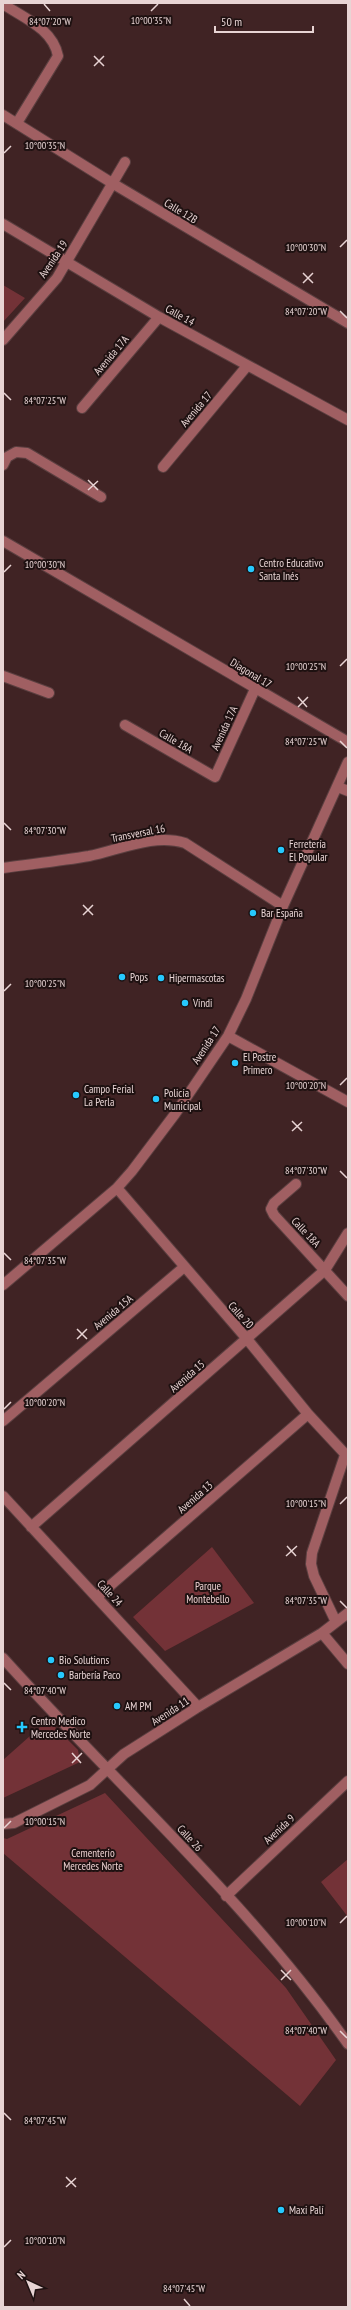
<svg xmlns="http://www.w3.org/2000/svg" width="351" height="2310" viewBox="0 0 351 2310" font-family="'PT Sans Narrow',sans-serif">
  <style>
    .green { fill: #733237 }
    .lines { fill: none; stroke-linecap: round; stroke-linejoin: round }
    .minor-casing { stroke: #5b3f40; stroke-width: 12 }
    .minor { stroke: #a05f62; stroke-width: 10 }
    .ticks { fill: none; stroke: #e8d4d4; stroke-width: 1.5 }
    .poi-dot { fill: #26c9fe; stroke: #1e1111; stroke-width: 1.5 }
    .labels { text-anchor: middle; dominant-baseline: central; stroke-width: 4; stroke-linejoin: round; paint-order: stroke }
    .street-label { font-size: 11px; fill: #e8d4d4; stroke: #1e1111 }
    .poi-label { font-size: 11px; fill: #e8d4d4; stroke: #1e1111; text-anchor: start }
    .park-label { font-size: 11px; fill: #edd1d1; stroke: #1e1111 }
    .ticks-label { font-size: 10px; text-anchor: middle; fill: #e8d4d4; stroke: #1e1111; stroke-width: 4; stroke-linejoin: round; paint-order: stroke }
  </style>
  <rect width="100%" height="100%" fill="#402324"/>
  <path class="green" d="M3,285L25,298L3,322Z
    M212,1547L254,1603L165,1651L133,1617Z
    M48,1720L78,1750L80,1762L3,1798V1760Z
    M105,1793L286,1988L336,2060L300,2106L3,1853V1838L7,1839Z
    M348,1859V1917L321,1882Z"/>
  <g class="lines">
    <g class="minor-casing">
      <path id="minor" d="M3,4C24,18 53,29 58,56L17,123
        M3,115L112,183L348,323
        M3,224L159,317L348,420
        M3,340L57,278L125,162
        M82,408L159,317
        M3,465L7,457L16,452L27,453L101,497
        M163,467L247,366
        M3,541L348,742
        M3,676L49,693
        M125,725L215,777L255,689
        M338,787L348,791
        M3,868C31,864 60,861 89,856C119,850 154,833 185,843L283,906
        M228,1036L348,1102
        M296,1184L274,1203L271,1209L274,1215L348,1296
        M117,1188L247,1339L308,1414L348,1457
        M3,1285L117,1188L132,1171L175,1114L228,1036L246,999L283,906L348,762
        M3,1421L183,1268
        M3,1496L198,1707
        M31,1527L325,1270L348,1233
        M97,1597L308,1414
        M336,1622L314,1576L311,1564L312,1553L345,1455
        M322,1633L348,1664
        M3,1658C118,1786 249,1903 348,2044
        M3,1824L14,1823L90,1785L124,1754L198,1707L322,1633L348,1613
        M226,1896L348,1781"/>
    </g>
    <use href="#minor" class="minor"/>
  </g>
  <path class="ticks" d="M44,4L50,11M151,11L158,4M94,56L104,66M94,66L104,56M4,153L11,146M340,247L347,240M303,273L313,283M303,283L313,273M340,311L347,318M4,393L11,400M88,480L98,490M88,490L98,481M4,572L11,565M340,666L347,659M298,697L307,707M298,707L308,697M340,741L347,748M4,823L11,830M83,905L93,915M83,915L93,905M4,991L11,984M340,1085L347,1078M292,1121L302,1131M292,1131L302,1122M340,1171L347,1178M4,1253L11,1260M77,1329L87,1339M77,1339L87,1329M4,1409L11,1402M340,1504L347,1497M287,1546L296,1556M286,1556L297,1546M340,1601L347,1608M4,1683L11,1690M72,1753L81,1763M72,1763L82,1753M4,1828L11,1821M340,1923L347,1916M281,1970L291,1980M281,1980L291,1970M340,2031L347,2038M4,2113L11,2120M66,2177L76,2187M66,2187L76,2178M4,2247L11,2240M184,2299L190,2306"/>
  <g class="poi-dot">
    <circle cx="251" cy="569" r="4"/>
    <circle cx="281" cy="850" r="4"/>
    <circle cx="253" cy="913" r="4"/>
    <circle cx="122" cy="977" r="4"/>
    <circle cx="161" cy="978" r="4"/>
    <circle cx="185" cy="1003" r="4"/>
    <circle cx="235" cy="1063" r="4"/>
    <circle cx="76" cy="1095" r="4"/>
    <circle cx="156" cy="1099" r="4"/>
    <circle cx="51" cy="1660" r="4"/>
    <circle cx="61" cy="1675" r="4"/>
    <circle cx="117" cy="1706" r="4"/>
    <path d="M20 1721h4v4h4v4h-4v4h-4v-4h-4v-4h4z"/>
    <circle cx="281" cy="2210" r="4"/>
  </g>
  <g class="labels">
    <g class="street-label">
      <text transform="translate(181 211) rotate(31)">Calle 12B</text>
      <text transform="translate(53 259) rotate(-56)">Avenida 19</text>
      <text transform="translate(180 315) rotate(29)">Calle 14</text>
      <text transform="translate(111 355) rotate(-50)">Avenida 17A</text>
      <text transform="translate(196 409) rotate(-50)">Avenida 17</text>
      <text transform="translate(251 673) rotate(31)">Diagonal 17</text>
      <text transform="translate(224 728) rotate(-65)">Avenida 17A</text>
      <text transform="translate(176 741) rotate(30)">Calle 18A</text>
      <text transform="translate(138 833) rotate(-11)">Transversal 16</text>
      <text transform="translate(206 1045) rotate(-57)">Avenida 17</text>
      <text transform="translate(306 1232) rotate(47)">Calle 18A</text>
      <text transform="translate(113 1312) rotate(-40)">Avenida 15A</text>
      <text transform="translate(241 1315) rotate(48)">Calle 20</text>
      <text transform="translate(187 1376) rotate(-41)">Avenida 15</text>
      <text transform="translate(195 1497) rotate(-41)">Avenida 13</text>
      <text transform="translate(110 1593) rotate(47)">Calle 24</text>
      <text transform="translate(170 1711) rotate(-33)">Avenida 11</text>
      <text transform="translate(279 1829) rotate(-43)">Avenida 9</text>
      <text transform="translate(190 1838) rotate(47)">Calle 26</text>
    </g>
    <g class="poi-label">
      <text x="259" y="563">Centro Educativo<tspan x="259" dy="13">Santa Inés</tspan></text>
      <text x="289" y="844">Ferretería<tspan x="289" dy="13">El Popular</tspan></text>
      <text x="261" y="913">Bar España</text>
      <text x="130" y="977">Pops</text>
      <text x="169" y="978">Hipermascotas</text>
      <text x="193" y="1003">Vindi</text>
      <text x="243" y="1057">El Postre<tspan x="243" dy="13">Primero</tspan></text>
      <text x="84" y="1089">Campo Ferial<tspan x="84" dy="13">La Perla</tspan></text>
      <text x="164" y="1093">Policía<tspan x="164" dy="13">Municipal</tspan></text>
      <text x="59" y="1660">Bio Solutions</text>
      <text x="69" y="1675">Barbería Paco</text>
      <text x="125" y="1706">AM PM</text>
      <text x="31" y="1721">Centro Medico<tspan x="31" dy="13">Mercedes Norte</tspan></text>
      <text x="289" y="2210">Maxi Palí</text>
    </g>
    <g class="park-label">
      <text x="208" y="1586">Parque<tspan x="208" dy="13">Montebello</tspan></text>
      <text x="93" y="1853">Cementerio<tspan x="93" dy="13">Mercedes Norte</tspan></text>
    </g>
  </g>
  <g class="ticks-label">
    <text x="151" y="24">10°00'35"N</text>
    <text x="50" y="25">84°07'20"W</text>
    <text x="45" y="149">10°00'35"N</text>
    <text x="306" y="251">10°00'30"N</text>
    <text x="306" y="315">84°07'20"W</text>
    <text x="45" y="404">84°07'25"W</text>
    <text x="45" y="568">10°00'30"N</text>
    <text x="306" y="670">10°00'25"N</text>
    <text x="306" y="745">84°07'25"W</text>
    <text x="45" y="834">84°07'30"W</text>
    <text x="45" y="987">10°00'25"N</text>
    <text x="306" y="1089">10°00'20"N</text>
    <text x="306" y="1174">84°07'30"W</text>
    <text x="45" y="1264">84°07'35"W</text>
    <text x="45" y="1406">10°00'20"N</text>
    <text x="306" y="1507">10°00'15"N</text>
    <text x="306" y="1604">84°07'35"W</text>
    <text x="45" y="1694">84°07'40"W</text>
    <text x="45" y="1825">10°00'15"N</text>
    <text x="306" y="1926">10°00'10"N</text>
    <text x="306" y="2034">84°07'40"W</text>
    <text x="45" y="2124">84°07'45"W</text>
    <text x="45" y="2244">10°00'10"N</text>
    <text x="184" y="2292">84°07'45"W</text>
  </g>
  <rect width="351" height="2310" fill="none" stroke="#e8d4d4" stroke-width="8"/>
  <g transform="translate(28 2282) rotate(316)" stroke="#1e1111" stroke-width="3" paint-order="stroke">
  <path d="M0-3L7 15L0 10L-7 15Z" fill="#e8d4d4"/>
  <text y="-6" font-size="11" font-weight="bold" text-anchor="middle" fill="#e8d4d4">N</text>
  </g>
  <path d="M215 26v6h98v-6" fill="none" stroke="#e8d4d4" stroke-width="2"/>
  <text x="221" y="26" font-size="12" fill="#e8d4d4" stroke="#1e1111" stroke-width="3" paint-order="stroke">50 m</text>
</svg>
